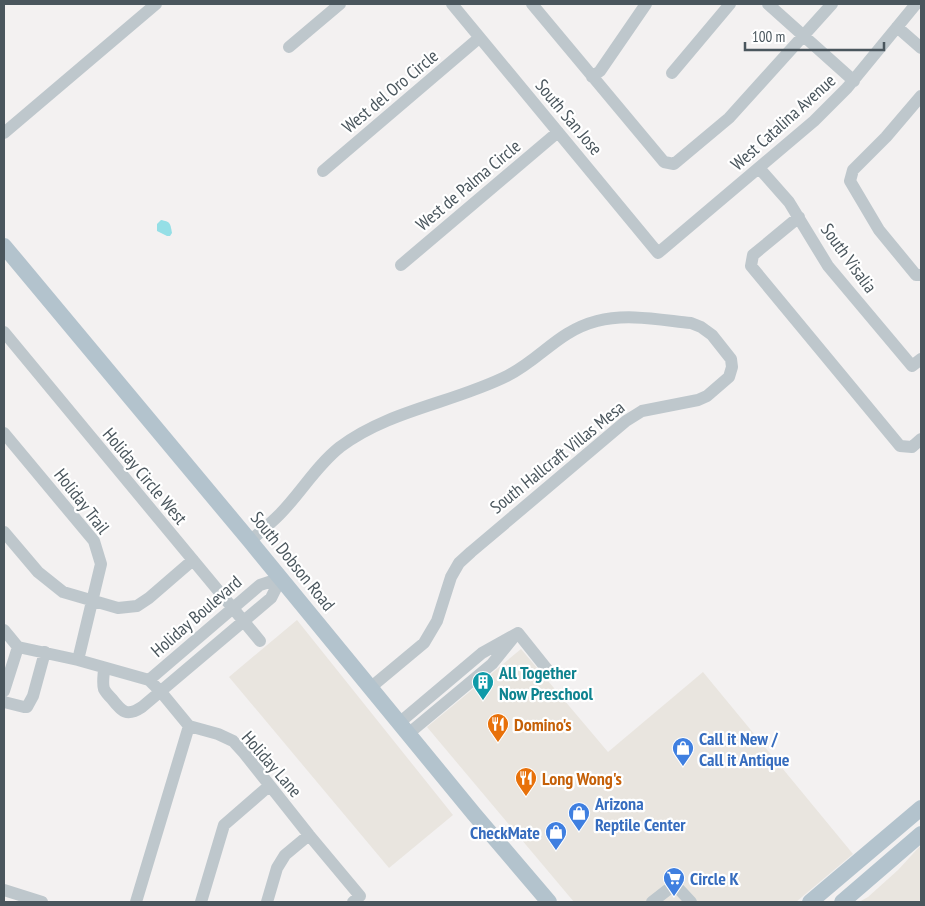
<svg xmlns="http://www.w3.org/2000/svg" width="925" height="906" viewBox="0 0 925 906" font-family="'PT Sans Narrow',sans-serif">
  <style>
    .commercial { fill: #e9e5df }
    .water { fill: #95dfe6 }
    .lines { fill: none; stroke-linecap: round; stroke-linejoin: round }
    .minor { stroke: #bec7cc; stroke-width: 12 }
    .major { stroke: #b3c3cd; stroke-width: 16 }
    .labels { text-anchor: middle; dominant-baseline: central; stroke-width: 4.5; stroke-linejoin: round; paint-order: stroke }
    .street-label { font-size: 18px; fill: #4a565d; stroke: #fff }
    .culture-label { font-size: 18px; font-weight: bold; fill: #0d838f; stroke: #fff; text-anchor: start }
    .food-label { font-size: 18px; font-weight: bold; fill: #c56008; stroke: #fff; text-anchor: start }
    .shop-label { font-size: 18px; font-weight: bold; fill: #366cbe; stroke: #fff; text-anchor: start }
  </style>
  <rect width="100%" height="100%" fill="#f3f1f1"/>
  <path class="commercial" d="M297,620L453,815L389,868L229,677Z
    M521,649L608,752L703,672L853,854L796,902H574L427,727Z
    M921,845V902H859L868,897L898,870Z"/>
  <path class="water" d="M161,220C170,222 170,222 172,233L170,236H167L157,231V224Z"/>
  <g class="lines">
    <path class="minor" d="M452,4L658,253L814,121L847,88L916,4
      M532,4L664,162L674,164L729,118L832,4
      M768,4L854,81
      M897,27L921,48
      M289,47L340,4
      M672,73L730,4
      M592,77L600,71L646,4
      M921,96L886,137L853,170L850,181L879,230L916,275H921
      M4,133L156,4
      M759,168L789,202L828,266L912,366L921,359
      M323,171L479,38
      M799,217L753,255L751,266L900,446L912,447L921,439
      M401,265L558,132
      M4,332L260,641
      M4,433L94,541L101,564L78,660
      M4,532L38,572L63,592L118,608L137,606L149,598L193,560
      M250,541C260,532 270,524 279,515C300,494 316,466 340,447C389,410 453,403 507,376C541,359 558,331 597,321C627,313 661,320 691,323L701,327L712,335L731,359L732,367L729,377L707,396L698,400L642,411L626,421L471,552L459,563L451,577L437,621L424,643L370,688
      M4,630L18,647L78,660L149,680L161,692L189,726L218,734L233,741L244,753L309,835L360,896L353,902
      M518,633L550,673
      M104,668C104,674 102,683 104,689C106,693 109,696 112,699C122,712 127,717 142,707L271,598L281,578
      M149,680L260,585L281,578
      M4,691L18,647
      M4,702L24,707H27L33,696L45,652
      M399,723L482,653L518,633
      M408,734L492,664L513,638
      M4,890L42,902
      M136,902L189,726
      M201,902L224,825L269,786
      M267,902L277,868L285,855L309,835
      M652,902L670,888H678L691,902"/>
    <path class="major" d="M4,246L250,541L474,814L549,902
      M810,902L921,808
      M842,902L921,834"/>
  </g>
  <defs>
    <g id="building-pin" transform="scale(1.125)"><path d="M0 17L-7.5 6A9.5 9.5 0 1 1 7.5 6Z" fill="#0f9aa8" stroke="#fff"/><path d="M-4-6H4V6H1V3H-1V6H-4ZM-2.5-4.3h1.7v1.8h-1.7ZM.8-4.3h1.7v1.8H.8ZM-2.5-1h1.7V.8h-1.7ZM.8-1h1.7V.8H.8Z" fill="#fff"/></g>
    <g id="restaurant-pin" transform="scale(1.125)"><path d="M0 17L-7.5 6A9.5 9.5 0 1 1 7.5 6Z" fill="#e8710a" stroke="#fff"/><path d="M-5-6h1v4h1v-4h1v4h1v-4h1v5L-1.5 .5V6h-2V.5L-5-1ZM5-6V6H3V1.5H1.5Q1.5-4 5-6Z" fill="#fff"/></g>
    <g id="shop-pin" transform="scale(1.125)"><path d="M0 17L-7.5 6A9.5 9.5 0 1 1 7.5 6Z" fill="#3f7fe0" stroke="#fff"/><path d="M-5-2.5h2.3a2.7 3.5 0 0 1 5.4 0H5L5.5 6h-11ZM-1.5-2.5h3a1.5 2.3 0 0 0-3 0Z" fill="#fff"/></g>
    <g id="supermarket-pin" transform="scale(1.125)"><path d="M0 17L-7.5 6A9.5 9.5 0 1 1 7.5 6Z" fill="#3f7fe0" stroke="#fff"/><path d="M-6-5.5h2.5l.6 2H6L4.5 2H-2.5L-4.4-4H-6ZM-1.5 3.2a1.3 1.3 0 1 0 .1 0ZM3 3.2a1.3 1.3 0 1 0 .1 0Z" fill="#fff"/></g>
  </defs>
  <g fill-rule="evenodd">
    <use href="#building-pin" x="483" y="682"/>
    <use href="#restaurant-pin" x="498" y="724"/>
    <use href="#shop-pin" x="683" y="748"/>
    <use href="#restaurant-pin" x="526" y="778"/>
    <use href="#shop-pin" x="579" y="813"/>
    <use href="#shop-pin" x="556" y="832"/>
    <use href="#supermarket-pin" x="674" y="878"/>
  </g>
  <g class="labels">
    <g class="street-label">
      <text transform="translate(390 91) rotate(-40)">West del Oro Circle</text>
      <text transform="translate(569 117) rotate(50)">South San Jose</text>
      <text transform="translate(783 122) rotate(-42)">West Catalina Avenue</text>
      <text transform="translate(468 185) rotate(-40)">West de Palma Circle</text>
      <text transform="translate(849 258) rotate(54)">South Visalia</text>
      <text transform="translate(557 457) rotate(-39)">South Hallcraft Villas Mesa</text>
      <text transform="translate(145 476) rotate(50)">Holiday Circle West</text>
      <text transform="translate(82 501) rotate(52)">Holiday Trail</text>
      <text transform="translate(293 561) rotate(51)">South Dobson Road</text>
      <text transform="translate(196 616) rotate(-41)">Holiday Boulevard</text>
      <text transform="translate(272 764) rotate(49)">Holiday Lane</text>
    </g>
    <g class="culture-label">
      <text x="499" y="672">All Together<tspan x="499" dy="21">Now Preschool</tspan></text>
    </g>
    <g class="food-label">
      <text x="514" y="724">Domino's</text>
      <text x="542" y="778">Long Wong's</text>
    </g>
    <g class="shop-label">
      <text x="699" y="738">Call it New /<tspan x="699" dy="21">Call it Antique</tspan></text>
      <text x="595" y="803">Arizona<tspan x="595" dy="21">Reptile Center</tspan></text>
      <text x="540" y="832" text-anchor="end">CheckMate</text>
      <text x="690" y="878">Circle K</text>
    </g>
  </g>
  <rect width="925" height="906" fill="none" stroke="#4a565d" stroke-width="10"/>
  <path d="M745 42v8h139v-8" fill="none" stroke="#4a565d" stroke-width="2.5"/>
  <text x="752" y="42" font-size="15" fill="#4a565d" stroke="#ffffff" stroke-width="4" paint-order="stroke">100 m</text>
</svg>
